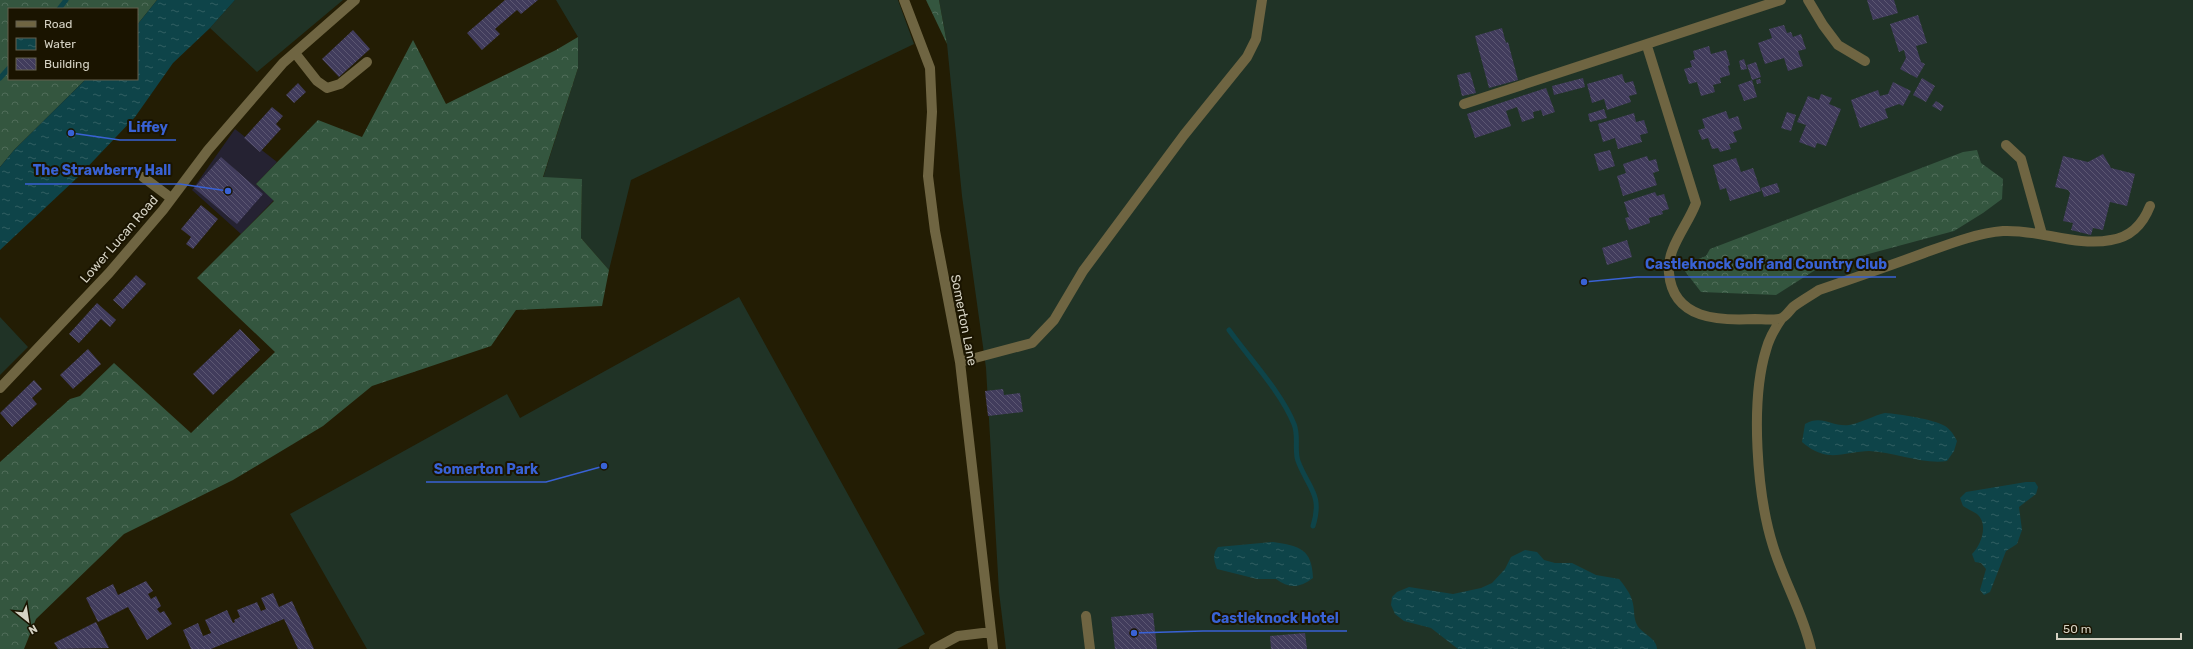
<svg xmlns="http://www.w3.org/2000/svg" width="2193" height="649" viewBox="0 0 2193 649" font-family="Rubik,sans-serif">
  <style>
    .commercial { fill: #252232 }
    .grass { fill: #203326 }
    .forest { fill: url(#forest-crowns) }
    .water { fill: url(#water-ripples) }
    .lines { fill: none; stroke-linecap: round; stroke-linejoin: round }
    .stream { stroke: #0e4449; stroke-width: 5 }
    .building { fill: url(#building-back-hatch) }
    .minor { stroke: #6f6542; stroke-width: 10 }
    .labels { text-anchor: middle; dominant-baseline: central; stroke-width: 4; stroke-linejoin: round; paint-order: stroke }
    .street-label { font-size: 13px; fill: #d5d2c3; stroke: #1a1400 }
    .leader { fill: none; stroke: #3962d5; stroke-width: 1.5 }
    .callout-dot { fill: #3962d5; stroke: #1a1400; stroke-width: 1.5 }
    .callout-label { font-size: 14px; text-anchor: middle; font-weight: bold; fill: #3962d5; stroke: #1a1400; stroke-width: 4; stroke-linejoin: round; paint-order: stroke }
  </style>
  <defs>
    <pattern id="forest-crowns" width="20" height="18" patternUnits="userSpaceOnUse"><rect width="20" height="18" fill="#34563f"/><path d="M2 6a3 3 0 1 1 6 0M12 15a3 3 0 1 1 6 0" fill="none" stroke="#506d59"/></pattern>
    <pattern id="water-ripples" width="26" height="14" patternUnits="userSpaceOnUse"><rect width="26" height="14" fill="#0e4449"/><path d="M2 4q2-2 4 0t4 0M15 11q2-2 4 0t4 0" fill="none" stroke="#305e62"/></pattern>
    <pattern id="building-back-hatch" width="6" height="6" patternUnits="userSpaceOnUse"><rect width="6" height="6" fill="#413c5c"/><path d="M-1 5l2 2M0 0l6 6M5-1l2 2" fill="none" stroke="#5c5772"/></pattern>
  </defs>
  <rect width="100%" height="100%" fill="#231d04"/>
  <path class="commercial" d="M235,129L277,162L256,184L274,200L241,234L192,190Z"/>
  <path class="grass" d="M235,0H343L257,72L210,28Z
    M556,0H898L914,44L631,180L609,270L581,238L582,179L543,178L578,68V37Z
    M939,0H2193V649H1006L999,592L986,368L962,196L947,44Z
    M739,297L925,634L897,649H367L290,514L507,394L520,418Z
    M0,317L28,347L0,375Z"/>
  <path class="forest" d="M0,0H157L137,25V9H9V79H86L14,150L0,167Z
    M926,0H939L947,44Z
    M578,37V68L543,177L582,179L581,238L609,270L602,306L516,310L491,346L372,386L323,426L233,480L124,534L36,619L24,649H0V462L70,399L80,396L114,363L191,433L275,352L197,278L274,201L256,184L318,120L362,137L413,40L446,104L556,50Z
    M1977,150L1981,163L2003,179L2002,199L1983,213L1954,231L1820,267L1776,295L1701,292L1681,266L1706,256L1710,249L1963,152Z"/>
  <path class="water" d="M157,0H235L210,28L173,63L135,117L77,178L0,250V167L14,150L86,79H137V25Z
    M1885,413C1899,414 1933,419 1945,426C1951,430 1954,435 1957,441L1954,451L1947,461C1925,465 1894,452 1869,451C1857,451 1841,456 1829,455C1819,454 1810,449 1802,442L1805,424C1822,414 1831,427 1849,425C1858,424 1875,415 1885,413Z
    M2026,482H2035L2038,487L2036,494L2019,507L2022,530L2017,544L2006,551L1990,592L1984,595L1980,590L1986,569L1981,563L1975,562L1972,554C1981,546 1989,524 1977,514C1973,511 1967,509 1963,506L1960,498L1966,492Z
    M1273,542C1300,546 1312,549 1313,578C1300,588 1289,589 1276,579H1257L1217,569C1214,561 1212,554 1218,547Z
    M1525,550L1537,552L1544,560L1555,563H1572L1596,575L1619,579C1624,585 1630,593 1632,600C1635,609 1633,617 1637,625C1642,634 1657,638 1657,649H1458L1431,628L1404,621L1395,614L1391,605L1392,597L1397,592L1409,587L1453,594L1481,588L1492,583L1505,569L1511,557Z"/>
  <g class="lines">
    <path class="stream" d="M59,9L66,0
      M0,78L9,68
      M1229,330C1250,359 1281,392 1294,424C1299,436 1294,450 1298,461C1308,488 1323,494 1313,526"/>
  </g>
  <path class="building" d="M505,0H538L521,14L517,10L495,29L500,34L482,50L467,33Z
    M1867,0H1894L1898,13L1873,20Z
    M1918,15L1927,43L1916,46L1921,62L1925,64L1917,78L1900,69L1906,58L1904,50L1899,52L1890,24Z
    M1784,25L1787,33L1791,32L1793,37L1801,34L1806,49L1798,51L1803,66L1788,71L1784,58L1765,64L1758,43L1772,38L1769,29Z
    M1502,28L1506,43L1508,42L1518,80L1489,88L1475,36Z
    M353,30L370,49L339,77L322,59Z
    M1709,46L1711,54L1726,50L1730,65L1728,66L1730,75L1720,78L1721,83L1713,85L1715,92L1701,96L1697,82L1689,84L1684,69L1692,67L1690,61L1695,59L1693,51Z
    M1744,59L1747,69L1741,70L1739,61Z
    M1756,62L1761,77L1752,80L1747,65Z
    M1470,72L1476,93L1462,96L1457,75Z
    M1622,74L1625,83L1633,81L1637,94L1629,96L1631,102L1607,110L1604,99L1592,103L1587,84Z
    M1583,78L1585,87L1554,95L1552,86Z
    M1922,78L1935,86L1926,102L1913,95Z
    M1760,79L1761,83L1757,84L1756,80Z
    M1752,80L1757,97L1744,101L1738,85Z
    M1893,82L1911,91L1903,106L1899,104L1885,109L1888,118L1860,128L1851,100L1878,90L1880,96L1888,94Z
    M298,83L306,92L294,103L286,95Z
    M1546,88L1555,112L1543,116L1541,110L1533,112L1534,118L1522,122L1517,107L1506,111L1511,126L1475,138L1467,114Z
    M1821,94L1832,98L1829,104L1841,109L1826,146L1817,143L1815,148L1799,142L1806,125L1797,122L1808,96L1819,100Z
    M1936,101L1944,106L1941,111L1932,106Z
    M272,107L283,116L276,124L281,129L260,152L244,138Z
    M1604,109L1607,118L1590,122L1588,114Z
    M1726,111L1729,119L1738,116L1742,129L1733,132L1737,142L1729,144L1731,149L1720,152L1718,148L1712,149L1708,138L1702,140L1698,130L1705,128L1702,119Z
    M1787,112L1796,115L1791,131L1781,128Z
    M1634,113L1636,122L1644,120L1648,133L1640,135L1642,142L1618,149L1615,138L1603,142L1598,124Z
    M1610,150L1615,166L1599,171L1594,154Z
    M2103,154L2111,168L2135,174L2127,206L2110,202L2103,230L2093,228L2091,235L2071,230L2073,223L2063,221L2070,193L2068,190L2055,187L2063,156L2088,162Z
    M1647,156L1649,161L1656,159L1659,171L1653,173L1657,185L1623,196L1617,176L1626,173L1623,164Z
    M221,157L263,194L237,224L194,188Z
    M1736,158L1741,172L1753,168L1761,191L1730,201L1726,188L1720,190L1713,165Z
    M1777,183L1780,192L1764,197L1761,188Z
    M1655,192L1657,196L1664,194L1669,209L1662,211L1663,214L1649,218L1650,223L1629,230L1625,218L1629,217L1624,202Z
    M201,205L218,219L193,249L186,244L191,237L181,229Z
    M1627,240L1632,257L1607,265L1602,248Z
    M136,275L146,284L123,309L113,300Z
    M97,303L116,320L110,327L101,319L79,343L69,334Z
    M240,329L260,350L213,395L193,374Z
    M88,349L101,364L73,389L60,375Z
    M34,380L42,389L32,398L37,404L12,427L0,413Z
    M1003,389L1004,395L1020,393L1023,412L988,416L985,391Z
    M146,581L153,591L148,594L151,599L156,596L161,606L157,609L160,613L164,611L172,624L147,640L128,607L98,622L86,598L113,584L118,595Z
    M273,593L279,607L292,601L314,649H298L284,619L211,649H191L183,630L198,623L203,636L211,633L205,620L227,610L233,623L235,622L234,620L240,617L237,610L257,602L261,611L266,609L261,598Z
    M1153,613L1157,649H1115L1111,617Z
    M96,622L109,648L58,649L54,643Z
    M1305,633L1307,649H1271L1270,636Z"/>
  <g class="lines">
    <path class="minor" d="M904,0L930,68L932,112L928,176L935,231L960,362L993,649
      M1808,0L1823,25L1838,45L1865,61
      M1647,46L1696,203C1688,225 1666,249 1669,273C1673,320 1720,321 1755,319C1762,319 1776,321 1782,318C1786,316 1790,310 1793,307C1801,301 1810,296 1819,290C1854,278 1889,266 1924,253C1949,244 1977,233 2003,231C2039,229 2076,247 2111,240C2131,237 2143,224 2150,206
      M295,53L317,81L327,88L340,84L367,62
      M1464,104L1781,0
      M2006,145L2021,159L2042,234
      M143,177L171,198
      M1782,318C1775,328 1769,338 1766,350C1750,402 1757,495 1773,546C1784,582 1803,613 1811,649
      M960,362L1032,343L1054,320L1083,271L1184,135L1247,57L1256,39L1262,0
      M0,388L109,273L163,210L208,150L283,63L355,0
      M1086,616L1090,649
      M934,649L958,636L991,632"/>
  </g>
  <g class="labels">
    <g class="street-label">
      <text transform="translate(119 239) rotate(-49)">Lower Lucan Road</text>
      <text transform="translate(964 320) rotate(79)">Somerton Lane</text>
    </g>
  </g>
  <path class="leader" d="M71 133L120 140H176M228 191L180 184H25M1584 282L1637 277H1896M604 466L546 482H426M1134 633L1203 631H1347"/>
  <g class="callout-dot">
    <circle cx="71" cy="133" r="4"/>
    <circle cx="228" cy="191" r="4"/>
    <circle cx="1584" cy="282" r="4"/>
    <circle cx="604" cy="466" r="4"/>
    <circle cx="1134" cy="633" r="4"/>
  </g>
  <g class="callout-label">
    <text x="148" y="132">Liffey</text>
    <text x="102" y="175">The Strawberry Hall</text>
    <text x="1766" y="269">Castleknock Golf and Country Club</text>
    <text x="486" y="474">Somerton Park</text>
    <text x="1275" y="623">Castleknock Hotel</text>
  </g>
  <rect x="8" y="8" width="130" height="72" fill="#1a1400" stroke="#65604e"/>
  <rect x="16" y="21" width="20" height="6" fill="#6f6542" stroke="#65604e"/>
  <text x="44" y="28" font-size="12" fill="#d5d2c3">Road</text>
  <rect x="16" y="38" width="20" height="12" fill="url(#water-ripples)" stroke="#65604e"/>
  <text x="44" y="48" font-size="12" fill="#d5d2c3">Water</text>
  <rect x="16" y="58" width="20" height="12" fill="url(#building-back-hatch)" stroke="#65604e"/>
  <text x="44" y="68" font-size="12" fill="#d5d2c3">Building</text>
  <g transform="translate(28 621) rotate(150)" stroke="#1a1400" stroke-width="3" paint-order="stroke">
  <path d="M0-3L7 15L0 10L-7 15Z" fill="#d5d2c3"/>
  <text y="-6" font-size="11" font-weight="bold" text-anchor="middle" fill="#d5d2c3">N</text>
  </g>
  <path d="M2057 633v6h124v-6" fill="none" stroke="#d5d2c3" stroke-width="2"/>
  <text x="2063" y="633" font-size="12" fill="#d5d2c3" stroke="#1a1400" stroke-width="3" paint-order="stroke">50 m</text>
</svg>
